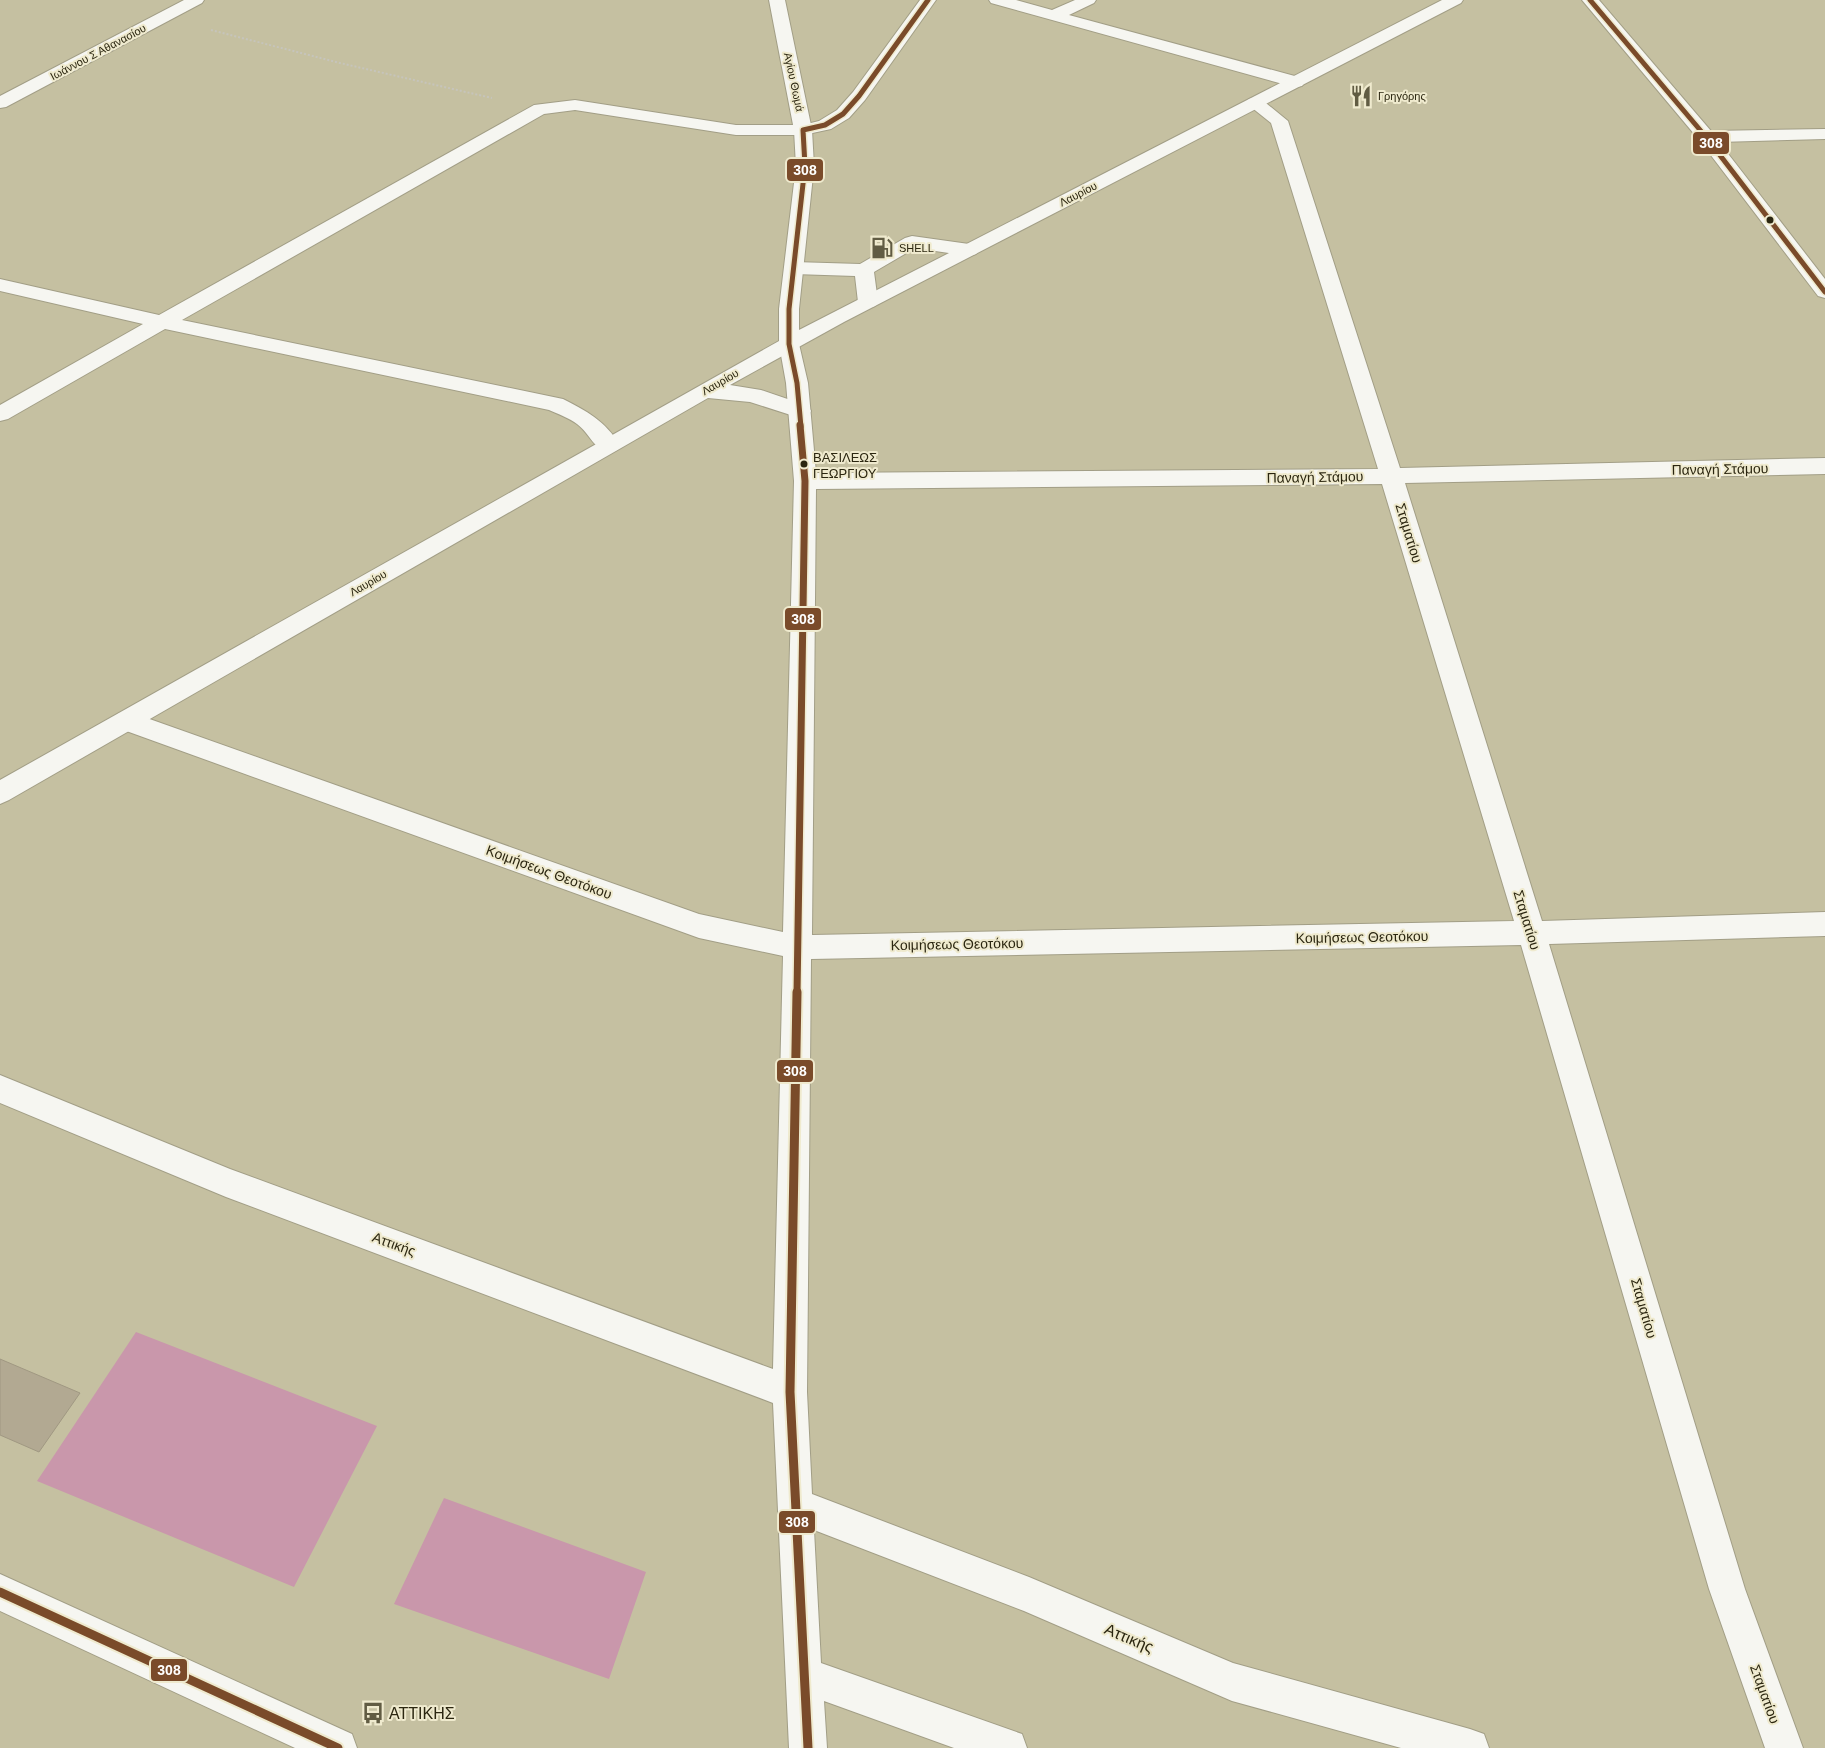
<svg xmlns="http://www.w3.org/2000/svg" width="1825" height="1748" viewBox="0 0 1825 1748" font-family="Helvetica,sans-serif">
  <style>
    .green { fill: #c997ab }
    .building { fill: #b2a992; stroke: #a09882 }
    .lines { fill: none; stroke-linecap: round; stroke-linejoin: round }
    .minor-casing { stroke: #a29e86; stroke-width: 2 }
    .major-casing { stroke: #a29e86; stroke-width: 2 }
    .path { stroke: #c6c4bb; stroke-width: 2; stroke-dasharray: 2 2; stroke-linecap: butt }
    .minor { fill: #f6f6f1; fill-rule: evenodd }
    .major { fill: #f6f6f1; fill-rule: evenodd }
    .bus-1-far2-casing { stroke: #efeace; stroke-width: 8 }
    .bus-1-far1-casing { stroke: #efeace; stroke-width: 10 }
    .bus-1-casing { stroke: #efeace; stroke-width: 13 }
    .bus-1-far2 { stroke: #7a4b2a; stroke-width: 5 }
    .bus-1-far1 { stroke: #7a4b2a; stroke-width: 7 }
    .bus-1 { stroke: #7a4b2a; stroke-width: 9 }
    .bus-dot { fill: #2b2610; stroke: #efeace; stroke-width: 2 }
    .labels { text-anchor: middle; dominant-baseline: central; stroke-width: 4; stroke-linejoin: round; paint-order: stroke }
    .far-street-label { font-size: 11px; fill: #2b2610; stroke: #efeace }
    .far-poi-label { font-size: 11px; fill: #2b2610; stroke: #efeace; text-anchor: start }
    .bus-label { font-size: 13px; fill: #2b2610; stroke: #efeace; text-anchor: start }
    .street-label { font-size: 14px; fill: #2b2610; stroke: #efeace }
    .near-street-label { font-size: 16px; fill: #2b2610; stroke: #efeace }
    .near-poi-label { font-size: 16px; fill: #2b2610; stroke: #efeace; text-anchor: start }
    .line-badge { stroke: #efeace; stroke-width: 2 }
    .badge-label { font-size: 14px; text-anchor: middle; font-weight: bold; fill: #fff }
  </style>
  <rect width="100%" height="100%" fill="#c5c0a1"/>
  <path class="green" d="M136,1332L377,1426L294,1587L37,1481Z
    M444,1498L646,1572L609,1679L394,1604Z"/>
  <path class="building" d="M0,1359L80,1393L39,1452L0,1435Z"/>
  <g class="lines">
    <g class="minor-casing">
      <path id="minor" d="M184,0H204L202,3L6,107L0,108V96Z
        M920,0H936L865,100L849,118L831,129L803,135H736L575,110L544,114L182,320L563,399C587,411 605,421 620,445L617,450C595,456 592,435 577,424C569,418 558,414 549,410L165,329L8,419L0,421V405L143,324L0,291V279L159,315L534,105L575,100L736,125H803L819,121L837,110L853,92Z
        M989,0H1016L1052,10L1075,0H1096L1094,3L1069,15L1302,78L1305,82L1302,86L1296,87L1290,86L991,3Z
        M1582,0H1599L1711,131L1825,129V139L1719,142L1825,279V298L1818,296L1700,141Z
        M1255,98L1261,99L1288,121L1400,468L1825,458V474L1405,483L1542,921L1825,912V936L1549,944L1745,1589L1803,1748H1765L1709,1589L1521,945L811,959L807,1392L812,1494L1029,1577L1233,1663L1470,1729L1484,1734L1489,1748H1401L1232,1701L1024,1611L814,1530L821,1663L1022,1734L1027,1748H954L824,1701L827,1748H789L773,1403L226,1197L0,1103V1075L230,1169L773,1369L783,956L699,938L118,728L114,721L118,714L127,711L699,914L783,932L794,481L786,383L779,344L782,339L789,338L796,339L799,344L808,383L816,473L1378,469L1271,123L1246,103L1249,99ZM1382,484L1514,921L812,935L816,489Z
        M912,236L969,244L976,246L979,250L976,254L969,256L915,248L874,272L878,302L875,306L868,308L861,306L858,302L855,276L794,274L787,272L784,268L787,264L794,262L860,264L905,238Z
        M0,1574L352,1734L357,1748H295L0,1611Z"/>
    </g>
    <g class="major-casing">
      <path id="major" d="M769,0H785L812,130L814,166L799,309V330L1442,0H1463L1461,3L844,322L730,385L761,390L808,406L811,411L808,416L800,418L750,402L708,398L9,800L0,804V780L779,341V309L796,166L794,130Z"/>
    </g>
    <path class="path" d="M211,30L340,63L492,98"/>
    <use href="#minor" class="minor"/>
    <use href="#major" class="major"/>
    <g class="bus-1-far2-casing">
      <path id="bus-1-far2" d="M1590,0L1706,137L1825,292
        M801,427L797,383L789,344V309L805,166L803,130L825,125L843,114L859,96L928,0"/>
    </g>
    <g class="bus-1-far1-casing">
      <path id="bus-1-far1" d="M797,994L805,481L800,425"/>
    </g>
    <g class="bus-1-casing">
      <path id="bus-1" d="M797,992L790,1392L808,1748
        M0,1592L338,1748"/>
    </g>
    <use href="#bus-1-far2" class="bus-1-far2"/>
    <use href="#bus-1-far1" class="bus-1-far1"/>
    <use href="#bus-1" class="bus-1"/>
  </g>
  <defs>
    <g id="restaurant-bare" transform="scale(1.725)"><path d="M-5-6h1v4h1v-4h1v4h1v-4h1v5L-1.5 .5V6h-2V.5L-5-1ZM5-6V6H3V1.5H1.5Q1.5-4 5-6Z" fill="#615c43" stroke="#efeace" stroke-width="2.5" paint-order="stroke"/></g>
    <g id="fuel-bare" transform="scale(1.725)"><path d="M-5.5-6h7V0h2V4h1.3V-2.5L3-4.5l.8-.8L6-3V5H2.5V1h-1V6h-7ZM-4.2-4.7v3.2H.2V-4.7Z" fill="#615c43" stroke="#efeace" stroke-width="2.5" paint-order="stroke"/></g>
    <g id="bus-bare" transform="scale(1.725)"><path d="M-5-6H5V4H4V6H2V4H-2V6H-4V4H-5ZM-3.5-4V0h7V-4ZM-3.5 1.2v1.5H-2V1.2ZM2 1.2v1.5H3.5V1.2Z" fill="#615c43" stroke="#efeace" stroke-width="2.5" paint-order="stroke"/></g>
  </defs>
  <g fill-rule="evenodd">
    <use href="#restaurant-bare" x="1361" y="96"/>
    <use href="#fuel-bare" x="882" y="248"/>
    <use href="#bus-bare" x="373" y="1713"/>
  </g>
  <g class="bus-dot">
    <circle cx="1770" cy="220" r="4.5"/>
    <circle cx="804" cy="464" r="4.5"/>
  </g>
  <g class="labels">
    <g class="far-street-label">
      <text transform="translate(98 52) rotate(-28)">Ιωάννου Σ Αθανασίου</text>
      <text transform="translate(794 82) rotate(78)">Αγίου Θωμά</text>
      <text transform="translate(1078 194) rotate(-27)">Λαυρίου</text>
      <text transform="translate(720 382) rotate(-30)">Λαυρίου</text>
      <text transform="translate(368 583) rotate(-30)">Λαυρίου</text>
    </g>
    <g class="far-poi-label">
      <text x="1378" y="96">Γρηγόρης</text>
      <text x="899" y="248">SHELL</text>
    </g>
    <g class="bus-label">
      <text x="813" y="457">ΒΑΣΙΛΕΩΣ<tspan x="813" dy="16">ΓΕΩΡΓΙΟΥ</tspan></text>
    </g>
    <g class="street-label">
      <text transform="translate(1720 469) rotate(-1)">Παναγή Στάμου</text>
      <text transform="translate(1315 477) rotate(-1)">Παναγή Στάμου</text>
      <text transform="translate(1409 533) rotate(73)">Σταματίου</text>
      <text transform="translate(549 872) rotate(20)">Κοιμήσεως Θεοτόκου</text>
      <text transform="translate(1527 920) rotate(73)">Σταματίου</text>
      <text transform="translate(1362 937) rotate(-1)">Κοιμήσεως Θεοτόκου</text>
      <text transform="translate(957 944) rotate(-1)">Κοιμήσεως Θεοτόκου</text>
      <text transform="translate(394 1244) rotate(20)">Αττικής</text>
      <text transform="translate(1644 1308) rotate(74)">Σταματίου</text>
      <text transform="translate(1765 1694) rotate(70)">Σταματίου</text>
    </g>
    <g class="near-street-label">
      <text transform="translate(1129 1638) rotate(23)">Αττικής</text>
    </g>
    <g class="near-poi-label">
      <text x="389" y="1713">ΑΤΤΙΚΗΣ</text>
    </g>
  </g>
  <g class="line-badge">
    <rect x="1692" y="131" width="38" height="24" rx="5" fill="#7a4b2a"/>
    <rect x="786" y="158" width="38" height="24" rx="5" fill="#7a4b2a"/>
    <rect x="784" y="607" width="38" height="24" rx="5" fill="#7a4b2a"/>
    <rect x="776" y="1059" width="38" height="24" rx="5" fill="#7a4b2a"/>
    <rect x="778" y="1510" width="38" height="24" rx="5" fill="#7a4b2a"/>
    <rect x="150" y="1658" width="38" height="24" rx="5" fill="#7a4b2a"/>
  </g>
  <g class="badge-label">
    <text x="1711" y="148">308</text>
    <text x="805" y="175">308</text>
    <text x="803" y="624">308</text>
    <text x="795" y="1076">308</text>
    <text x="797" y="1527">308</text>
    <text x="169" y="1675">308</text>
  </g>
</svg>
